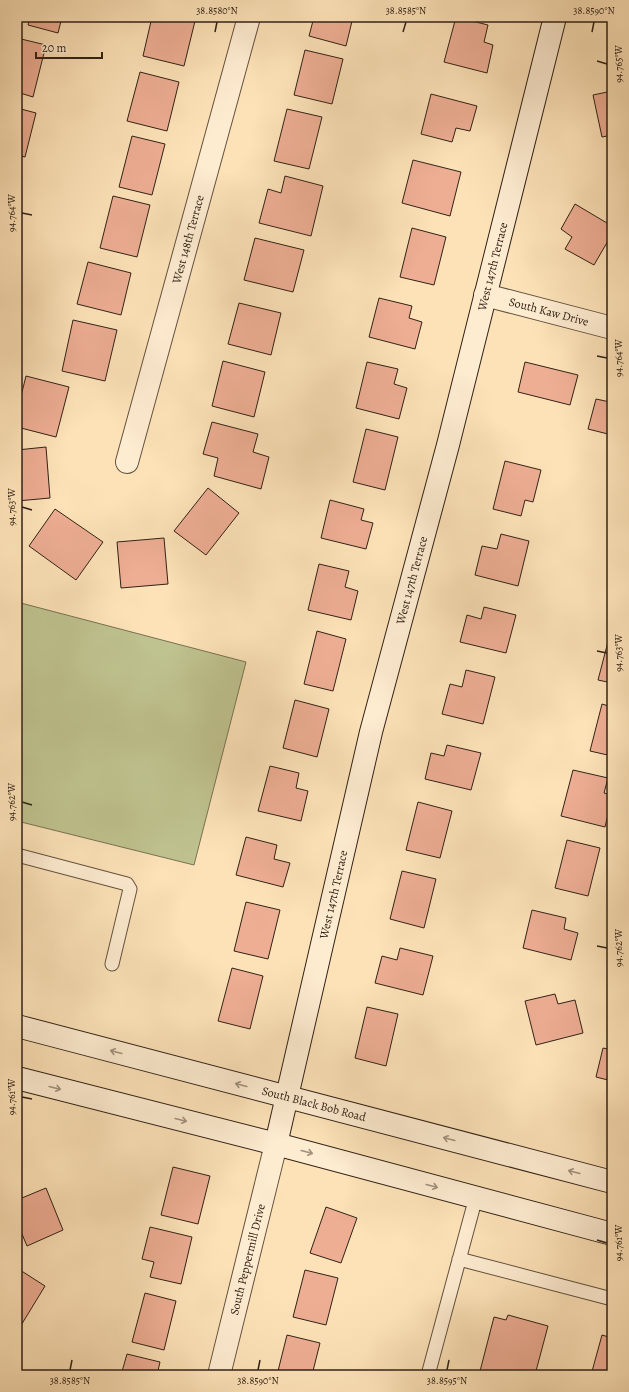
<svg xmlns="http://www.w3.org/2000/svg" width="629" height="1392" viewBox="0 0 629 1392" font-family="Alegreya,serif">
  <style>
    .green { fill: #bfc38f; stroke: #787252 }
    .building { fill: #eeae94; stroke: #302216 }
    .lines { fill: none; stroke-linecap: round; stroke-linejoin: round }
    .lane-casing { stroke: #63523e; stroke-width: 15 }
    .street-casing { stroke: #63523e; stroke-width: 24 }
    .secondary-casing { stroke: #302216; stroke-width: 24 }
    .lane { stroke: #feecd1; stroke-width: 13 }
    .street { stroke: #feecd1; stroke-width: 22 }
    .secondary { stroke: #feecd1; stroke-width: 22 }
    .oneway { stroke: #a1917d }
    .ticks { fill: none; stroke: #302216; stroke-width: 1.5 }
    .labels { text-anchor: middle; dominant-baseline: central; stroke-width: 4; stroke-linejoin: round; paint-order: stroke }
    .street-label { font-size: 12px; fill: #302216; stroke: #feecd1 }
    .neatline { fill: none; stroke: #302216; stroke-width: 1.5 }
    .ticks-label { font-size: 10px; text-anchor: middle; fill: #302216 }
  </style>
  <rect width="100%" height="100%" fill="#fde2b8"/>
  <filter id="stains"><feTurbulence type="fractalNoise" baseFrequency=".005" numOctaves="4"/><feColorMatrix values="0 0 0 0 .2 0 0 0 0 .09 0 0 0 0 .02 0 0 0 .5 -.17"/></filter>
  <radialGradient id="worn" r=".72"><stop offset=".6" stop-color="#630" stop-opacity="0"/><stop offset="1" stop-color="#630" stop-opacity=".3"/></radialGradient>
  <path class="green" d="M17,602L246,662L194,865L17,821Z"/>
  <path class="building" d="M30,17H62L58,33L28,25Z
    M152,17H180L195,21L184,66L143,56Z
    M314,17H353L346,46L309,36Z
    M456,17L488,25L484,42L493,45L487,73L444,62Z
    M17,38L46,45L33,97L17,92Z
    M305,50L343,59L332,104L294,95Z
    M140,72L179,82L167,131L127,121Z
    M612,91V135L602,137L593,95Z
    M431,94L477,106L470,131L456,128L452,142L421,134Z
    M17,108L36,113L25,157L17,155Z
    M287,109L322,117L309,169L274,161Z
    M132,136L165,144L152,195L119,187Z
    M413,160L461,172L450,216L402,203Z
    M285,176L323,186L311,236L259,223L268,189L281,193Z
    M113,196L150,205L137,257L100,248Z
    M575,204L612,226V234L594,265L565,249L572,237L561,229Z
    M412,228L446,237L434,285L400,277Z
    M255,238L304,250L293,292L244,280Z
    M88,262L131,273L121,315L77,304Z
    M379,298L412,306L409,318L422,322L415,349L369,337Z
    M239,303L281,313L271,355L228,344Z
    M73,320L117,330L105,381L62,371Z
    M223,361L265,372L254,417L212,406Z
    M367,362L398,369L394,384L407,388L399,419L356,408Z
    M525,362L578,375L570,405L518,392Z
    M26,376L69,387L56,437L17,427V412Z
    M612,394V435L588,429L596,399L610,402Z
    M212,422L258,434L253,452L269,457L261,489L214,476L218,458L203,454Z
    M366,429L398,437L385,490L353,482Z
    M46,447L50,498L17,501V450Z
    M505,461L541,470L533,502L525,500L521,516L493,509Z
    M208,488L239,513L206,555L174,531Z
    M330,500L364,509L361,520L373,523L366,549L321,538Z
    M55,509L103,542L76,580L29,546Z
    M501,534L529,541L518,586L475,575L482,546L497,549Z
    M164,538L168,584L121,588L117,542Z
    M319,564L349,571L345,587L358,591L351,620L308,610Z
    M484,607L516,615L506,653L460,642L467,615L481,619Z
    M317,631L346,639L333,691L304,684Z
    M610,634H612V683L598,680Z
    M466,670L495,677L483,724L442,714L450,684L462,687Z
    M295,700L329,709L317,757L283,748Z
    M602,704L612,707V756L590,751Z
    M447,745L481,753L471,790L425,779L431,753L444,756Z
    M270,766L299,773L296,788L308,791L301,821L258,811Z
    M573,770L608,778L604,793L612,795V797L605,827L561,816Z
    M418,802L452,811L440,858L406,850Z
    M246,837L277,845L274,859L290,863L283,887L236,875Z
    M567,840L600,848L588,896L555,888Z
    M402,871L436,879L424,928L390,919Z
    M246,902L280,910L268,959L234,951Z
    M532,910L566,918L564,929L578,933L571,960L523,948Z
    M400,948L433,956L423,995L375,983L382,956L397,960Z
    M232,968L263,976L250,1029L218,1021Z
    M555,994L558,1004L575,1000L583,1033L536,1045L525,1001Z
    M367,1007L398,1014L386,1066L355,1058Z
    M603,1048L612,1050V1081L596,1077Z
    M173,1167L210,1176L198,1224L161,1215Z
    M46,1188L63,1230L27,1246L17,1222V1200Z
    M326,1207L357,1218L341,1263L310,1253Z
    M150,1227L192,1237L181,1284L150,1277L154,1262L142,1259Z
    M20,1270L45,1286L20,1327L17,1326V1275Z
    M305,1270L338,1278L326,1325L293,1317Z
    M145,1293L176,1301L164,1350L132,1342Z
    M508,1315L548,1326L536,1371L550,1375H479L494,1317L506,1320Z
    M287,1335L320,1343L312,1375H277Z
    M602,1335L612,1338V1375H591Z
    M127,1354L160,1362L157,1375H121Z"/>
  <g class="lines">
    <g class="lane-casing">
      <path id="lane" d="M17,855L127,884L130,889L112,964
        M459,1259L612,1299
        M428,1375L476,1197"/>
    </g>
    <g class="street-casing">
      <g id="street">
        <path id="s1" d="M485,295L612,328"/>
        <path id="s2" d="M127,462L249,17"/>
        <path id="s3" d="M219,1375L276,1144"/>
      </g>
    </g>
    <g class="secondary-casing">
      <g id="secondary">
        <path id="s4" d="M17,1026L612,1182"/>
        <path d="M17,1078L276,1144L612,1234"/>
        <path id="s5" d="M276,1144L371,732L448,445L555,17"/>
      </g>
    </g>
    <use href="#lane" class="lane"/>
    <use href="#street" class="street"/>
    <use href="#secondary" class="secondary"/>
  </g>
  <defs><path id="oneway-shaft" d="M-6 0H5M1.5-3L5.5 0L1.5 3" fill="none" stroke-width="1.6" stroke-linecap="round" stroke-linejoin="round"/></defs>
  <g class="oneway">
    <use href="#oneway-shaft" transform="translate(116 1052) rotate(-165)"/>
    <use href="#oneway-shaft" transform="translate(241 1085) rotate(-165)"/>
    <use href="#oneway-shaft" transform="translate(55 1088) rotate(14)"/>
    <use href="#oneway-shaft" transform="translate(181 1120) rotate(14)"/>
    <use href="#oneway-shaft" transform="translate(449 1139) rotate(-165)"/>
    <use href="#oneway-shaft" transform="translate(307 1152) rotate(15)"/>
    <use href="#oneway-shaft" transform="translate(574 1172) rotate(-165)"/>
    <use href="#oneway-shaft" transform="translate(432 1186) rotate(15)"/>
  </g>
  <path class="ticks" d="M215,32L217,22M403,32L406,22M592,32L594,22M597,61L607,64M22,213L32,215M597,356L607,358M22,507L32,510M597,651L607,653M22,802L32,805M597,946L607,948M22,1097L32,1099M597,1240L607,1243M70,1370L72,1360M258,1370L260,1360M447,1370L449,1360"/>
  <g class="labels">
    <g class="street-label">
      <text stroke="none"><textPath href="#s2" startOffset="231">West 148th Terrace</textPath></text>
      <text stroke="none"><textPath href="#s5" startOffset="904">West 147th Terrace</textPath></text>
      <text stroke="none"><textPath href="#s1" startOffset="66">South Kaw Drive</textPath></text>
      <text stroke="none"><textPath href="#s5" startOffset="580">West 147th Terrace</textPath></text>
      <text stroke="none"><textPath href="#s5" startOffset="256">West 147th Terrace</textPath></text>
      <text stroke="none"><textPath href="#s4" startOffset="307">South Black Bob Road</textPath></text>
      <text stroke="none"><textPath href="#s3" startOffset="119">South Peppermill Drive</textPath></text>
    </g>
  </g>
  <rect width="629" height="1392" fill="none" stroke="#fde2b8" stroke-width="44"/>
  <path d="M36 52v6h66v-6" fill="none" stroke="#302216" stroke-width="2"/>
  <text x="42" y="52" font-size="12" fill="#302216" stroke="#feecd1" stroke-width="3" paint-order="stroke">20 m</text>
  <rect x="22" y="22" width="585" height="1348" class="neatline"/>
  <g class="ticks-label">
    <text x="217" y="14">38.8580°N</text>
    <text x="406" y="14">38.8585°N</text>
    <text x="594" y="14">38.8590°N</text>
    <text transform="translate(618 64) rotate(-90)" y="4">94.765°W</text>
    <text transform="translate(11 213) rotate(-90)" y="4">94.764°W</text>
    <text transform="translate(618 358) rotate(-90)" y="4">94.764°W</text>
    <text transform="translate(11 507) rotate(-90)" y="4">94.763°W</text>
    <text transform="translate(618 653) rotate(-90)" y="4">94.763°W</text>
    <text transform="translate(11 802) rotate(-90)" y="4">94.762°W</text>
    <text transform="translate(618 948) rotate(-90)" y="4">94.762°W</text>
    <text transform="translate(11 1097) rotate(-90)" y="4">94.761°W</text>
    <text transform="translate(618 1243) rotate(-90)" y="4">94.761°W</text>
    <text x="70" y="1384">38.8585°N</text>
    <text x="258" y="1384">38.8590°N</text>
    <text x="447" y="1384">38.8595°N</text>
  </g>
  <rect width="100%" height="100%" filter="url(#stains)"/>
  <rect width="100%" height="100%" fill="url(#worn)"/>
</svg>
